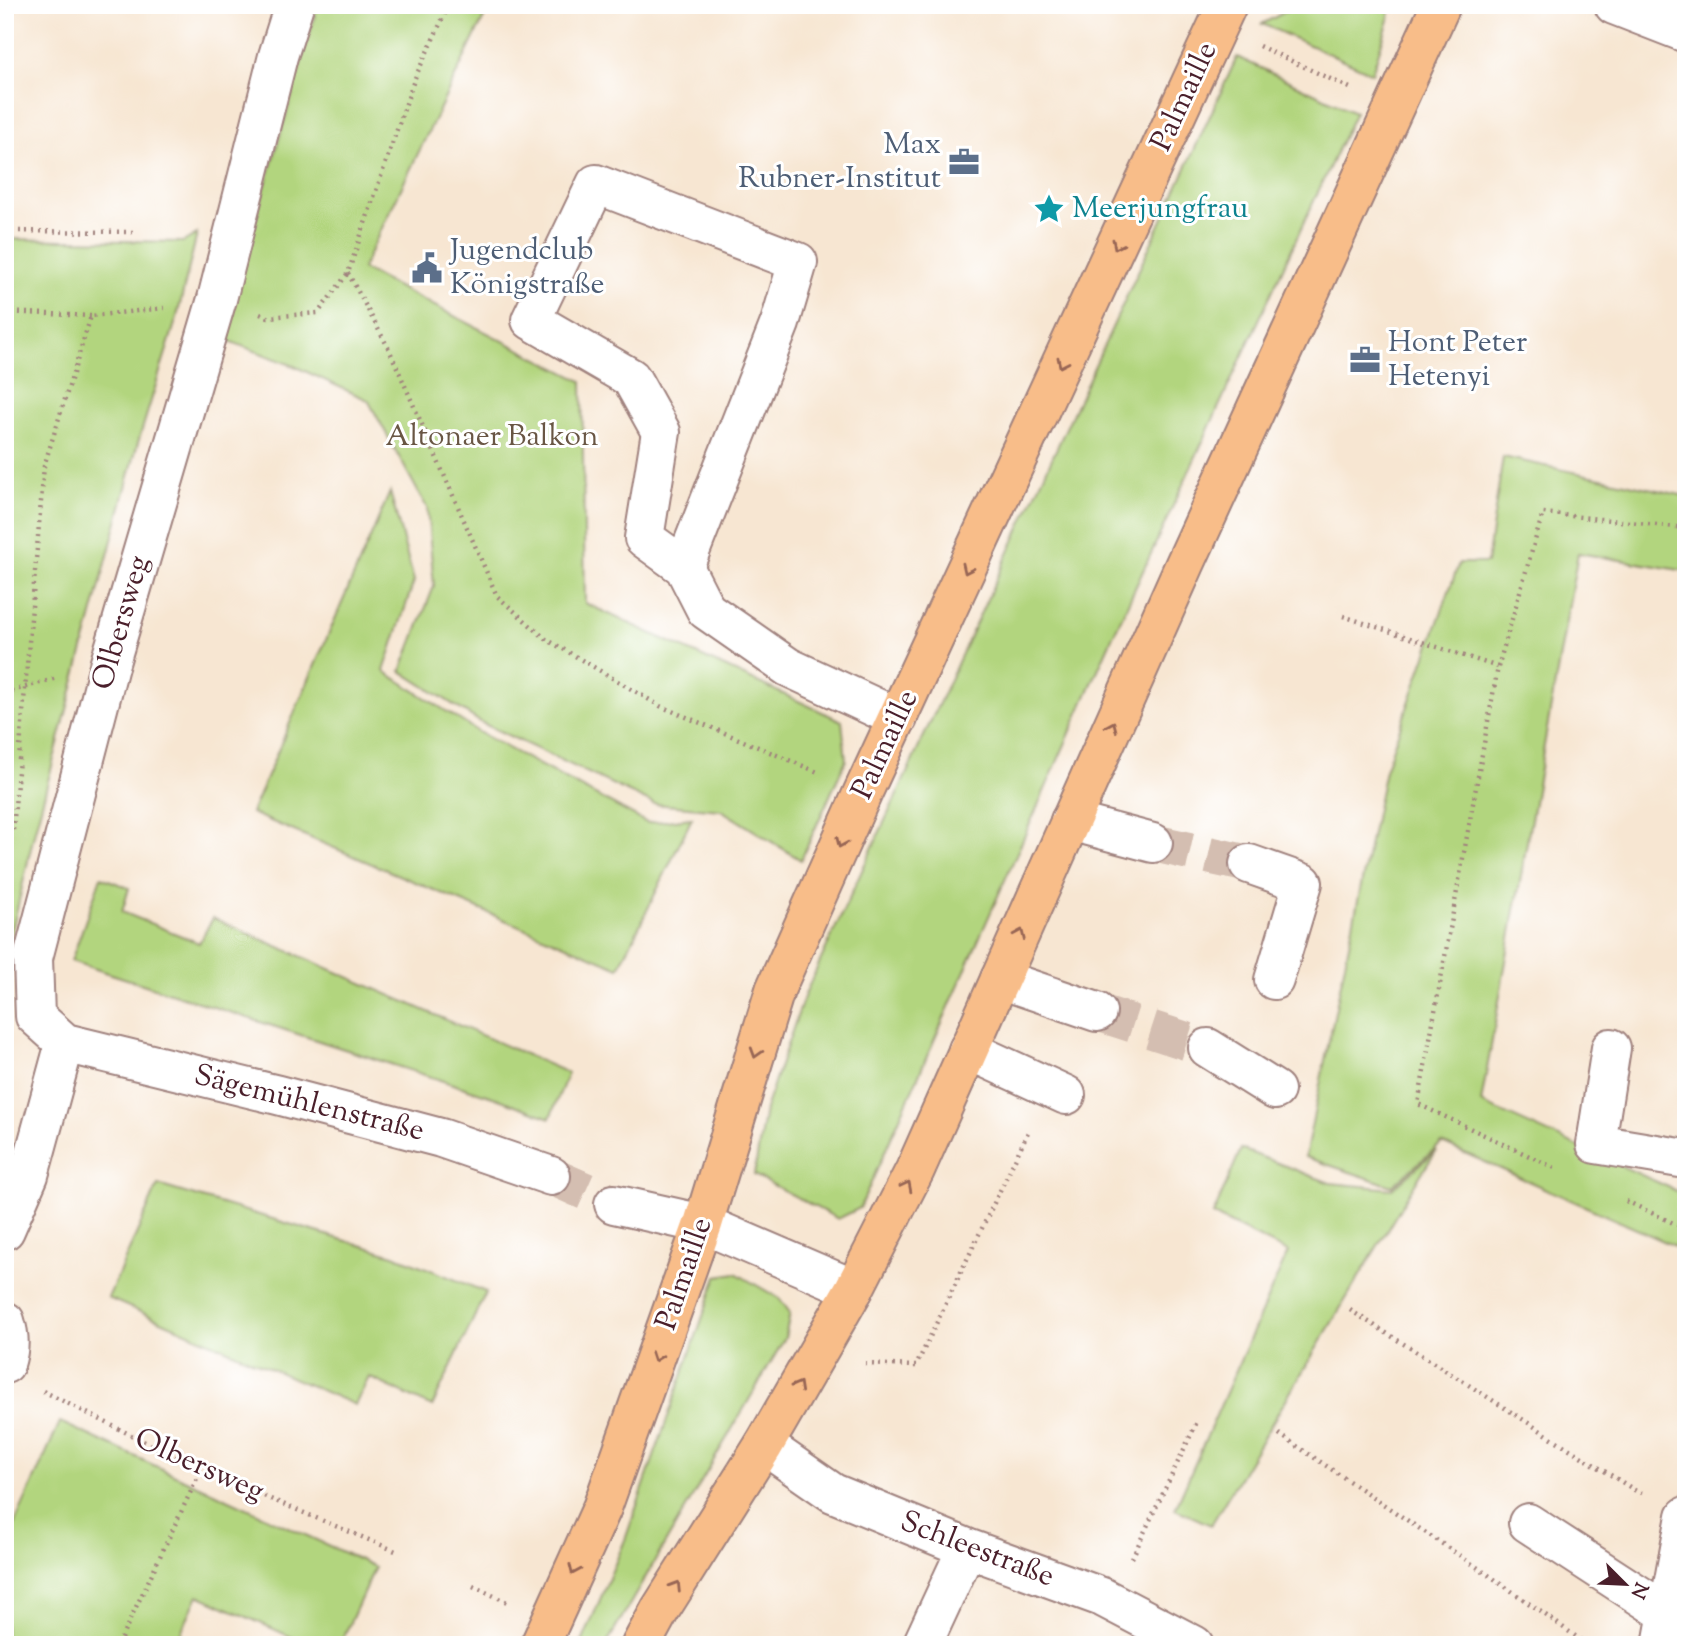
<svg xmlns="http://www.w3.org/2000/svg" width="1691" height="1650" viewBox="0 0 1691 1650" font-family="'Sorts Mill Goudy',serif">
  <style>
    .green { fill: #b2d57e; stroke: #7e7a54; stroke-width: 2 }
    .lines { fill: none; stroke-linecap: round; stroke-linejoin: round }
    .minor-tunnel { stroke: #d4beb1; stroke-width: 38; stroke-dasharray: 38 19; stroke-linecap: butt }
    .minor-casing { stroke: #a0827e; stroke-width: 42 }
    .major-casing { stroke: #a0827e; stroke-width: 42 }
    .path { stroke: #a0827e; stroke-width: 4.5; stroke-dasharray: 2 5; stroke-linecap: butt }
    .minor { stroke: #fff; stroke-width: 38 }
    .major { stroke: #f8bd89; stroke-width: 38 }
    .oneway { stroke: #986655 }
    .labels { text-anchor: middle; dominant-baseline: central; stroke-width: 6; stroke-linejoin: round; paint-order: stroke }
    .street-label { font-size: 30px; fill: #4a1f2b; stroke: #fff }
    .service-label { font-size: 30px; fill: #4e5e75; stroke: #fff; text-anchor: start }
    .culture-label { font-size: 30px; fill: #0d838f; stroke: #fff; text-anchor: start }
    .park-label { font-size: 30px; fill: #695644; stroke: #fff }
  </style>
  <rect width="100%" height="100%" fill="#fff"/>
  <filter id="ink" filterUnits="userSpaceOnUse"><feTurbulence type="fractalNoise" baseFrequency=".0143" numOctaves="2"/><feDisplacementMap in="SourceGraphic" scale="14" xChannelSelector="R" yChannelSelector="G"/><feConvolveMatrix kernelMatrix="1 2 1 2 8 2 1 2 1" color-interpolation-filters="sRGB"/></filter>
  <filter id="wash" filterUnits="userSpaceOnUse"><feTurbulence type="fractalNoise" baseFrequency=".00686" numOctaves="4" result="noise"/><feDisplacementMap in="SourceGraphic" scale="28" xChannelSelector="R" yChannelSelector="G"/><feGaussianBlur stdDeviation="1.57" result="paint"/><feColorMatrix in="noise" values="0 0 0 0 0 0 0 0 0 0 0 0 0 0 0 0 0 1.4 0 .05"/><feComposite in="paint" operator="in"/></filter>
  <g filter="url(#wash)">
    <rect width="100%" height="100%" fill="#f7e6d2"/>
    <path class="green" d="M318,5H490L362,269L582,381L585,603L842,721L846,760L801,860L721,810L654,804L482,723L401,671L434,586L427,508L368,400L294,366L221,338Z
      M1298,5H1390L1389,20L1372,73L1262,24Z
      M1237,57L1355,112L1112,638L860,1208L838,1219L754,1175L765,1109L805,994Z
      M197,234L177,317L137,446L35,830L5,962V239L183,242Z
      M1503,457L1686,496V571L1578,553L1481,1103L1686,1195V1251L1442,1143L1392,1186L1305,1157L1385,770L1459,563H1487Z
      M390,492L414,581L384,671L480,733L647,823L692,818L619,968L251,813Z
      M101,877L129,888L122,912L199,943L213,918L568,1073L550,1118L496,1098L71,961Z
      M1241,1149L1330,1183L1392,1189L1437,1150L1414,1185L1211,1525L1175,1509L1288,1252L1213,1215Z
      M158,1185L394,1255L486,1292L432,1407L369,1377L355,1405L108,1298Z
      M736,1273L780,1299L790,1313L785,1338L606,1645H581L625,1540L717,1276Z
      M60,1422L375,1567L340,1645H309L198,1595L175,1645H5V1545Z"/>
  </g>
  <g filter="url(#ink)">
    <g class="lines">
      <path class="minor-tunnel" d="M1153,843L1249,864
        M1097,1012L1208,1048
        M551,1176L614,1204"/>
      <g class="minor-casing">
        <path id="minor" d="M294,5L278,56L217,299L109,666L33,958L35,1016L65,1043L278,1095L441,1138L551,1176
          M1614,5L1686,33
          M684,567L644,538L661,432L631,378L531,320L596,184L798,262L780,323L684,567L706,610L788,667L898,718
          M1070,821L1153,843
          M1249,864L1303,883L1274,980
          M1000,979L1097,1012
          M1208,1048L1275,1090
          M1611,1048L1596,1144L1686,1159
          M968,1050L1066,1095
          M614,1204L703,1224L854,1289
          M5,1230L29,1175L65,1043
          M5,1321C10,1337 10,1348 5,1364
          M764,1445L833,1493L967,1548L1102,1597L1194,1645
          M1528,1523L1668,1614
          M922,1645L967,1548
          M1662,1645L1686,1516"/>
      </g>
      <g class="major-casing">
        <path id="major" d="M540,1645L602,1508L703,1224L775,990L863,792L1227,5
          M641,1645L660,1610L764,1445L854,1289L915,1170L1185,564L1441,5"/>
      </g>
      <path class="path" d="M1259,46L1350,88
        M5,231L137,232
        M348,273L389,349L497,596L546,639L660,706L820,773
        M5,312L91,316
        M260,314L268,317L318,313L348,273L414,80L449,5
        M1343,616L1498,667L1418,1104L1555,1168
        M1498,667L1543,513L1686,528
        M5,693L57,678
        M13,830L44,466L91,316L164,308
        M1626,1201L1686,1229
        M1350,1310L1636,1491L1643,1493
        M865,1364L916,1366L1029,1130
        M43,1391L201,1470L398,1552
        M1279,1434L1493,1578L1588,1645
        M1132,1558L1198,1420
        M473,1586L507,1602
        M118,1645L201,1470"/>
      <use href="#minor" class="minor"/>
      <use href="#major" class="major"/>
    </g>
    <defs><path id="oneway-chevron" d="M-2-3.5L2.5 0L-2 3.5" fill="none" stroke-width="1.6" stroke-linecap="round" stroke-linejoin="round" transform="scale(1.75)"/></defs>
    <g class="oneway">
      <use href="#oneway-chevron" transform="translate(1117 245) rotate(115)"/>
      <use href="#oneway-chevron" transform="translate(1062 363) rotate(115)"/>
      <use href="#oneway-chevron" transform="translate(967 569) rotate(115)"/>
      <use href="#oneway-chevron" transform="translate(1112 726) rotate(-66)"/>
      <use href="#oneway-chevron" transform="translate(841 843) rotate(114)"/>
      <use href="#oneway-chevron" transform="translate(1020 934) rotate(-66)"/>
      <use href="#oneway-chevron" transform="translate(756 1053) rotate(107)"/>
      <use href="#oneway-chevron" transform="translate(907 1186) rotate(-63)"/>
      <use href="#oneway-chevron" transform="translate(656 1357) rotate(110)"/>
      <use href="#oneway-chevron" transform="translate(798 1386) rotate(-61)"/>
      <use href="#oneway-chevron" transform="translate(574 1570) rotate(114)"/>
      <use href="#oneway-chevron" transform="translate(676 1586) rotate(-58)"/>
    </g>
  </g>
  <defs>
    <g id="office-bare" transform="scale(2.415)"><path d="M-6-3h4V-5.5h4V-3h4V5H-6ZM-1-4.5V-3h2v-1.5ZM-6 0V1H6V0Z" fill="#5c6f8a" stroke="#fff" stroke-width="2.5" paint-order="stroke"/></g>
    <g id="sight-bare" transform="scale(2.415)"><path d="M0-6L1.8-2.2L6-1.7L2.9 1.2L3.7 5.4L0 3.3L-3.7 5.4L-2.9 1.2L-6-1.7L-1.8-2.2Z" fill="#0f9aa8" stroke="#fff" stroke-width="2.5" paint-order="stroke"/></g>
    <g id="civic-bare" transform="scale(2.415)"><path d="M-.6-6.5H3V-4.5H.6V-3L4-1V1h2V6H-6V1h2V-1L-.6-3ZM-1.2 2.5V6h2.4V2.5Z" fill="#5c6f8a" stroke="#fff" stroke-width="2.5" paint-order="stroke"/></g>
  </defs>
  <g fill-rule="evenodd">
    <use href="#office-bare" x="964" y="162"/>
    <use href="#sight-bare" x="1049" y="209"/>
    <use href="#civic-bare" x="427" y="268"/>
    <use href="#office-bare" x="1365" y="360"/>
  </g>
  <g class="labels">
    <g class="street-label">
      <text transform="translate(1185 97) rotate(-65)">Palmaille</text>
      <text transform="translate(122 623) rotate(-74)">Olbersweg</text>
      <text transform="translate(886 745) rotate(-65)">Palmaille</text>
      <text transform="translate(309 1104) rotate(14)">Sägemühlenstraße</text>
      <text transform="translate(685 1274) rotate(-71)">Palmaille</text>
      <text transform="translate(199 1466) rotate(24)">Olbersweg</text>
      <text transform="translate(977 1550) rotate(21)">Schleestraße</text>
    </g>
    <g class="service-label">
      <text x="941" y="145" text-anchor="end">Max<tspan x="941" dy="34">Rubner-Institut</tspan></text>
      <text x="450" y="251">Jugendclub<tspan x="450" dy="34">Königstraße</tspan></text>
      <text x="1388" y="343">Hont Peter<tspan x="1388" dy="34">Hetenyi</tspan></text>
    </g>
    <g class="culture-label">
      <text x="1072" y="209">Meerjungfrau</text>
    </g>
    <g class="park-label">
      <text x="492" y="437">Altonaer Balkon</text>
    </g>
  </g>
  <rect width="1691" height="1650" fill="none" stroke="#fff" stroke-width="28"/>
  <g transform="translate(1625 1584) rotate(114)" stroke="#ffffff" stroke-width="5" paint-order="stroke">
  <path d="M0-5L12 26L0 18L-12 26Z" fill="#4a1f2b"/>
  <text y="-10" font-size="19" font-weight="bold" text-anchor="middle" fill="#4a1f2b">N</text>
  </g>
</svg>
